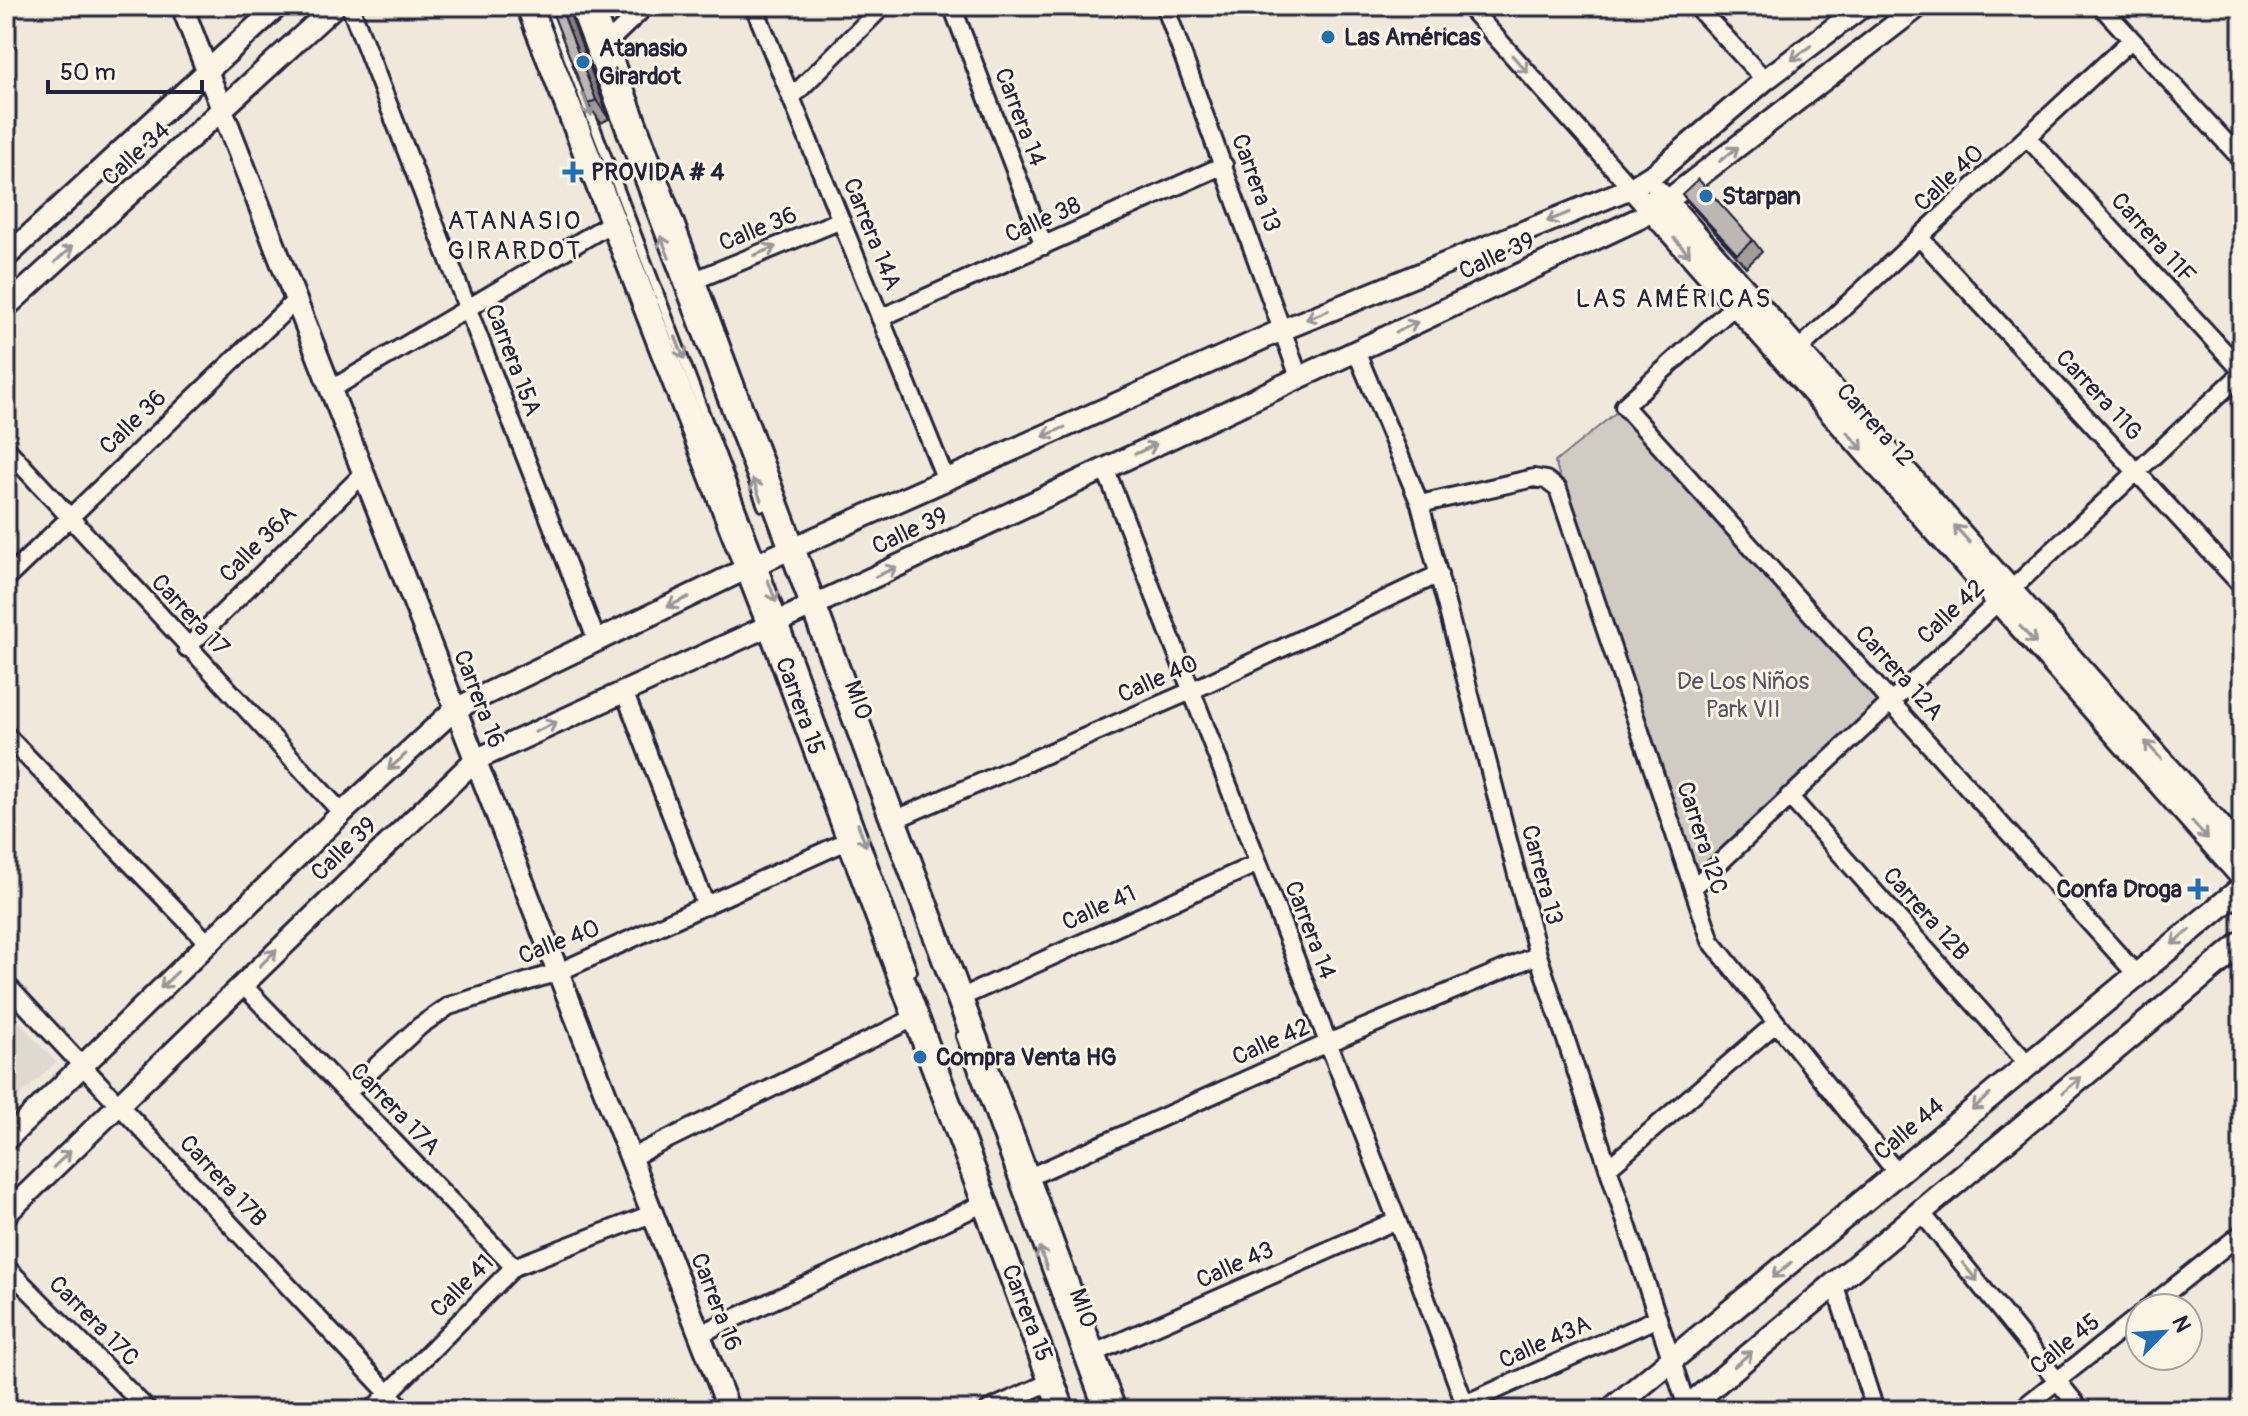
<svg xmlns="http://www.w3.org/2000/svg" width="2248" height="1416" viewBox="0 0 2248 1416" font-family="Pangolin,sans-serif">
<rect width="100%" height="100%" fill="#efe8db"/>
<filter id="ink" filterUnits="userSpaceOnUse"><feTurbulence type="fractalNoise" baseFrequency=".0125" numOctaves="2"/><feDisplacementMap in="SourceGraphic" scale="16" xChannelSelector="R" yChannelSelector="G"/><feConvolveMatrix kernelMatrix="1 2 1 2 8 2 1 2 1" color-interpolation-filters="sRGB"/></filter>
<g filter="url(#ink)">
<path fill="#e0d9cf" d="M6 1008 56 1062 6 1109Z"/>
<path fill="#d1cbc3" stroke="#7a767f" stroke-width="2" d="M1624 406 1892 700 1694 887 1555 462Z"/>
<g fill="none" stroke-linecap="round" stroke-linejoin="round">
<g stroke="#22223b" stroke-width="14">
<path id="service" d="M549 6 761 562 912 971
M574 6 763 506
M961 1036 1099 1410"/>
</g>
<g stroke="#22223b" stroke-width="22">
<path id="minor" d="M350 6 597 641
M754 6 946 480
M952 6 1044 246
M1165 6 1299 377
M1468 6 1631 188
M1696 6 1765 80
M2101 6 2242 160
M605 45 646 6
M791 98 883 6
M2028 138 2242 371
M1920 238 2242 586
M693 281 841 220
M1734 306 1624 406 2136 974
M880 318 1224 165
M1798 350 2131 40
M1356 351 1420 504 1538 955 1688 1410
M330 390 613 222
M6 448 342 813
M1105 468 1397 1220 1467 1410
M1420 504 1534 478 1546 480 1558 489 1711 941 1897 1173
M6 579 295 301
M187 648 362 475
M624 691 706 906
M6 735 208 943
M1789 796 2027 1063
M894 820 1191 691 1439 574
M1694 887 2242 373
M6 984 404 1410
M242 984 514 1267
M960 998 1258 863
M347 1093 420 1026 449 1006 561 971 849 840
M632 1157 916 1017
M1608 1168 1775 1024
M1027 1178 1328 1043 1538 955
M1921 1212 2081 1410
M6 1267 148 1410
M1834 1283 1875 1410
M2148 1308 2242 1233
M700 1334 985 1203
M1092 1354 1397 1220
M372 1410 514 1267 654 1213
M988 1410 1052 1381
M1451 1410 1658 1318
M2020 1410 2140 1315"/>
</g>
<g stroke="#22223b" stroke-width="26">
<path id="tertiary" d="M182 6C362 475 550 941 729 1410
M1631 188 2242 878
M1658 191 2242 850
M6 257 278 6
M6 307 335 6
M6 1140 342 813 455 709 748 568 1282 330 1631 188 1657 172 1765 80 1863 6
M6 1214 475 760 825 600 1640 218 1676 194 1919 6"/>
</g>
<g stroke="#22223b" stroke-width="28">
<path id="secondary" d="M1611 1410 2242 888
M1684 1410 2242 943"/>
</g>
<g stroke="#22223b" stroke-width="30">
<path id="primary" d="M529 6 770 625 1062 1410
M590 6 1113 1410"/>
</g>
<use href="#service" stroke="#fcf5e5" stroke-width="8"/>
<use href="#minor" stroke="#fcf5e5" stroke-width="16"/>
<use href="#tertiary" stroke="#fcf5e5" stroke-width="20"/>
<use href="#secondary" stroke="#fcf5e5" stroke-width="22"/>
<use href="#primary" stroke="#fcf5e5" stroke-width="24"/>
</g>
<path fill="#a29d9a" stroke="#22223b" stroke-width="2" d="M550 6H567L609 119 601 123 588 104Z
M1682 194 1753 240 1762 252 1746 267 1691 206Z"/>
<path fill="#84807d" stroke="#22223b" stroke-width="2" d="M560 6H567L609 119 596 100Z"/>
<path fill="#bcb7b3" stroke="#22223b" stroke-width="2" d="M550 6H560L596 100 588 104Z
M1698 179 1753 240 1737 254 1682 194Z"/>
<defs><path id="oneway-shaft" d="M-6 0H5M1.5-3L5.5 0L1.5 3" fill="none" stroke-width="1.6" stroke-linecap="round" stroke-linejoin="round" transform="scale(2)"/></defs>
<g stroke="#9a9698">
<use href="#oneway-shaft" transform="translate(1801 53) rotate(143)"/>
<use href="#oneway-shaft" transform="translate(1520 64) rotate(48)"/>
<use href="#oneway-shaft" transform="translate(587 105) rotate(69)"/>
<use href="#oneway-shaft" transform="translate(1729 154) rotate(-38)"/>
<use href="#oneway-shaft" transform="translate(1558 217) rotate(158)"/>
<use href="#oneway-shaft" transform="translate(665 247) rotate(-111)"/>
<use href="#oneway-shaft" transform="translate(1682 247) rotate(48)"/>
<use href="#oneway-shaft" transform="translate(765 251) rotate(-22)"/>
<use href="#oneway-shaft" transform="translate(64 254) rotate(-42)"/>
<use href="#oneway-shaft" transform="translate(1317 315) rotate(158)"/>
<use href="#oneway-shaft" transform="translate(1407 327) rotate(-25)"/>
<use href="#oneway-shaft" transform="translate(680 348) rotate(69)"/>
<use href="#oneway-shaft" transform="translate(1054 432) rotate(156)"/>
<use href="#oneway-shaft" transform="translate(1855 441) rotate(48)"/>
<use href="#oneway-shaft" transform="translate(1146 449) rotate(-25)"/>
<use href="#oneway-shaft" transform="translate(757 490) rotate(-111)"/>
<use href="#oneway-shaft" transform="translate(1962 534) rotate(-132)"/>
<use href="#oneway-shaft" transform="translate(886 572) rotate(-25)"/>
<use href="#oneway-shaft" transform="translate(772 591) rotate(70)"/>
<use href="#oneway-shaft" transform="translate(678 602) rotate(154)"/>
<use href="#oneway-shaft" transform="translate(2028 635) rotate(48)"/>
<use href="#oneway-shaft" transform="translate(546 727) rotate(-25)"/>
<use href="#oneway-shaft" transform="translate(2153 750) rotate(-132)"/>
<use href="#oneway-shaft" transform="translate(397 762) rotate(138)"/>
<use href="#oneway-shaft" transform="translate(2200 830) rotate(48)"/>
<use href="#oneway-shaft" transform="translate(862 835) rotate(70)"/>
<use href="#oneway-shaft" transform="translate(2181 937) rotate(141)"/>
<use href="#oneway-shaft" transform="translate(268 958) rotate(-44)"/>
<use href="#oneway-shaft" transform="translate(169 980) rotate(136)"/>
<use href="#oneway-shaft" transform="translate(2072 1085) rotate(-40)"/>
<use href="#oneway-shaft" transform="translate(1981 1102) rotate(140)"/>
<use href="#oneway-shaft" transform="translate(62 1159) rotate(-44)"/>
<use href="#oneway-shaft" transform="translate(1043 1258) rotate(-110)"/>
<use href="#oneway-shaft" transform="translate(1782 1270) rotate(140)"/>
<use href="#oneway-shaft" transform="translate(1970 1272) rotate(51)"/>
<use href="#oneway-shaft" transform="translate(1743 1359) rotate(-40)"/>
</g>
</g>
<g fill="#1f6fb2" stroke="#fcf5e5" stroke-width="3">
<circle cx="1328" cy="37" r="8"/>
<circle cx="583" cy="62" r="8"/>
<path d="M569 160h8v8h8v8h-8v8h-8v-8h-8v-8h8z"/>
<circle cx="1706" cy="196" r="8"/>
<path d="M2194 877h8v8h8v8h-8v8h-8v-8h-8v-8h8z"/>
<circle cx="920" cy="1057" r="8"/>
</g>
<g text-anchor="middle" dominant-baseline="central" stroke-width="6" stroke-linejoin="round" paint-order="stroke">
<g font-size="24" font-weight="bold" fill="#22223b" stroke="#fcf5e5" text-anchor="start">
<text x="1344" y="37">Las Américas</text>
<text x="599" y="48">Atanasio<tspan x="599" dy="28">Girardot</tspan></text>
<text x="591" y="172">PROVIDA # 4</text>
<text x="1722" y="196">Starpan</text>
<text x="2182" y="889" text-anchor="end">Confa Droga</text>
<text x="936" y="1057">Compra Venta HG</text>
</g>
<g font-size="24" fill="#22223b" stroke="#fcf5e5">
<text transform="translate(1020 117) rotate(69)">Carrera 14</text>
<text transform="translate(136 154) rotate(-42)">Calle 34</text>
<text transform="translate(1949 178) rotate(-43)">Calle 40</text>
<text transform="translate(1256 183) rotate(70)">Carrera 13</text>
<text transform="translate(1043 220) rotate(-24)">Calle 38</text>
<text transform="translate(758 229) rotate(-22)">Calle 36</text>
<text transform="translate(872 234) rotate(68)">Carrera 14A</text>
<text transform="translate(2153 238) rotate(48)">Carrera 11F</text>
<text transform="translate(1497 256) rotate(-25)">Calle 39</text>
<text transform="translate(513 360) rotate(69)">Carrera 15A</text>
<text transform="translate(2099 395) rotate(47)">Carrera 11G</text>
<text transform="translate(133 422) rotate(-44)">Calle 36</text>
<text transform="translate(1875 425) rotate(48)">Carrera 12</text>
<text transform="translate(910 531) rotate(-25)">Calle 39</text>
<text transform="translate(258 544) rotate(-45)">Calle 36A</text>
<text transform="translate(1951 612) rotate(-43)">Calle 42</text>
<text transform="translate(190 615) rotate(47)">Carrera 17</text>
<text transform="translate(1899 673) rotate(48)">Carrera 12A</text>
<text transform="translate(1158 679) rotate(-24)">Calle 40</text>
<text transform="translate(479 699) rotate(69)">Carrera 16</text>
<text transform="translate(858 700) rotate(70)">MIO</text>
<text transform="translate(800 706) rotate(70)">Carrera 15</text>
<text transform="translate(1702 838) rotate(72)">Carrera 12C</text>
<text transform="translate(344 849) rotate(-44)">Calle 39</text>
<text transform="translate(1542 875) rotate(75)">Carrera 13</text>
<text transform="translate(1099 908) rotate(-24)">Calle 41</text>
<text transform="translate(1926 914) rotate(48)">Carrera 12B</text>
<text transform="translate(1310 930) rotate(69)">Carrera 14</text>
<text transform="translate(559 942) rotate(-21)">Calle 40</text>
<text transform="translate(1271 1042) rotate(-24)">Calle 42</text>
<text transform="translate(395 1109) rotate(46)">Carrera 17A</text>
<text transform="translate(1909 1129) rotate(-40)">Calle 44</text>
<text transform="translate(223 1181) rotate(47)">Carrera 17B</text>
<text transform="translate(1235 1265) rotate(-24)">Calle 43</text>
<text transform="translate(462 1286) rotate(-45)">Calle 41</text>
<text transform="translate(716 1302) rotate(69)">Carrera 16</text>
<text transform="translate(1083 1308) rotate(70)">MIO</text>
<text transform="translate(1027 1313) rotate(69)">Carrera 15</text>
<text transform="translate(94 1321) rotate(45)">Carrera 17C</text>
<text transform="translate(1545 1342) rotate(-24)">Calle 43A</text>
<text transform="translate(2065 1344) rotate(-39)">Calle 45</text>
</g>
<g font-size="24" fill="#575564" stroke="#fcf5e5">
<text x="1743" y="681">De Los Niños<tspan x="1743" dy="28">Park VII</tspan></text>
</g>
<g font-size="26" letter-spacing="2" fill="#22223b" stroke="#fcf5e5">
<text x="515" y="221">ATANASIO<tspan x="515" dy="30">GIRARDOT</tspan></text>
<text x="1674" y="299">LAS AMÉRICAS</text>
</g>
</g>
<rect width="2248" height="1416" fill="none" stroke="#fcf5e5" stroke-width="32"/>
<rect x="16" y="16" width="2216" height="1384" fill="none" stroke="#22223b" stroke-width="3" filter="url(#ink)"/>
<g transform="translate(2164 1332) rotate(65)"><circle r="38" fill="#fcf5e5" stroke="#a5a1a1" stroke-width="2"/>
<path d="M0-6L14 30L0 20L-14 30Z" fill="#1f6fb2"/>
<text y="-12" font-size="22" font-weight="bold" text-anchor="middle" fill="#22223b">N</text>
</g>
<path d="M48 80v12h154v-12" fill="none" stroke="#22223b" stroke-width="4"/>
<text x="60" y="80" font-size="24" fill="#22223b" stroke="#fcf5e5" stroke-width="6" paint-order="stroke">50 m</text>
</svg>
